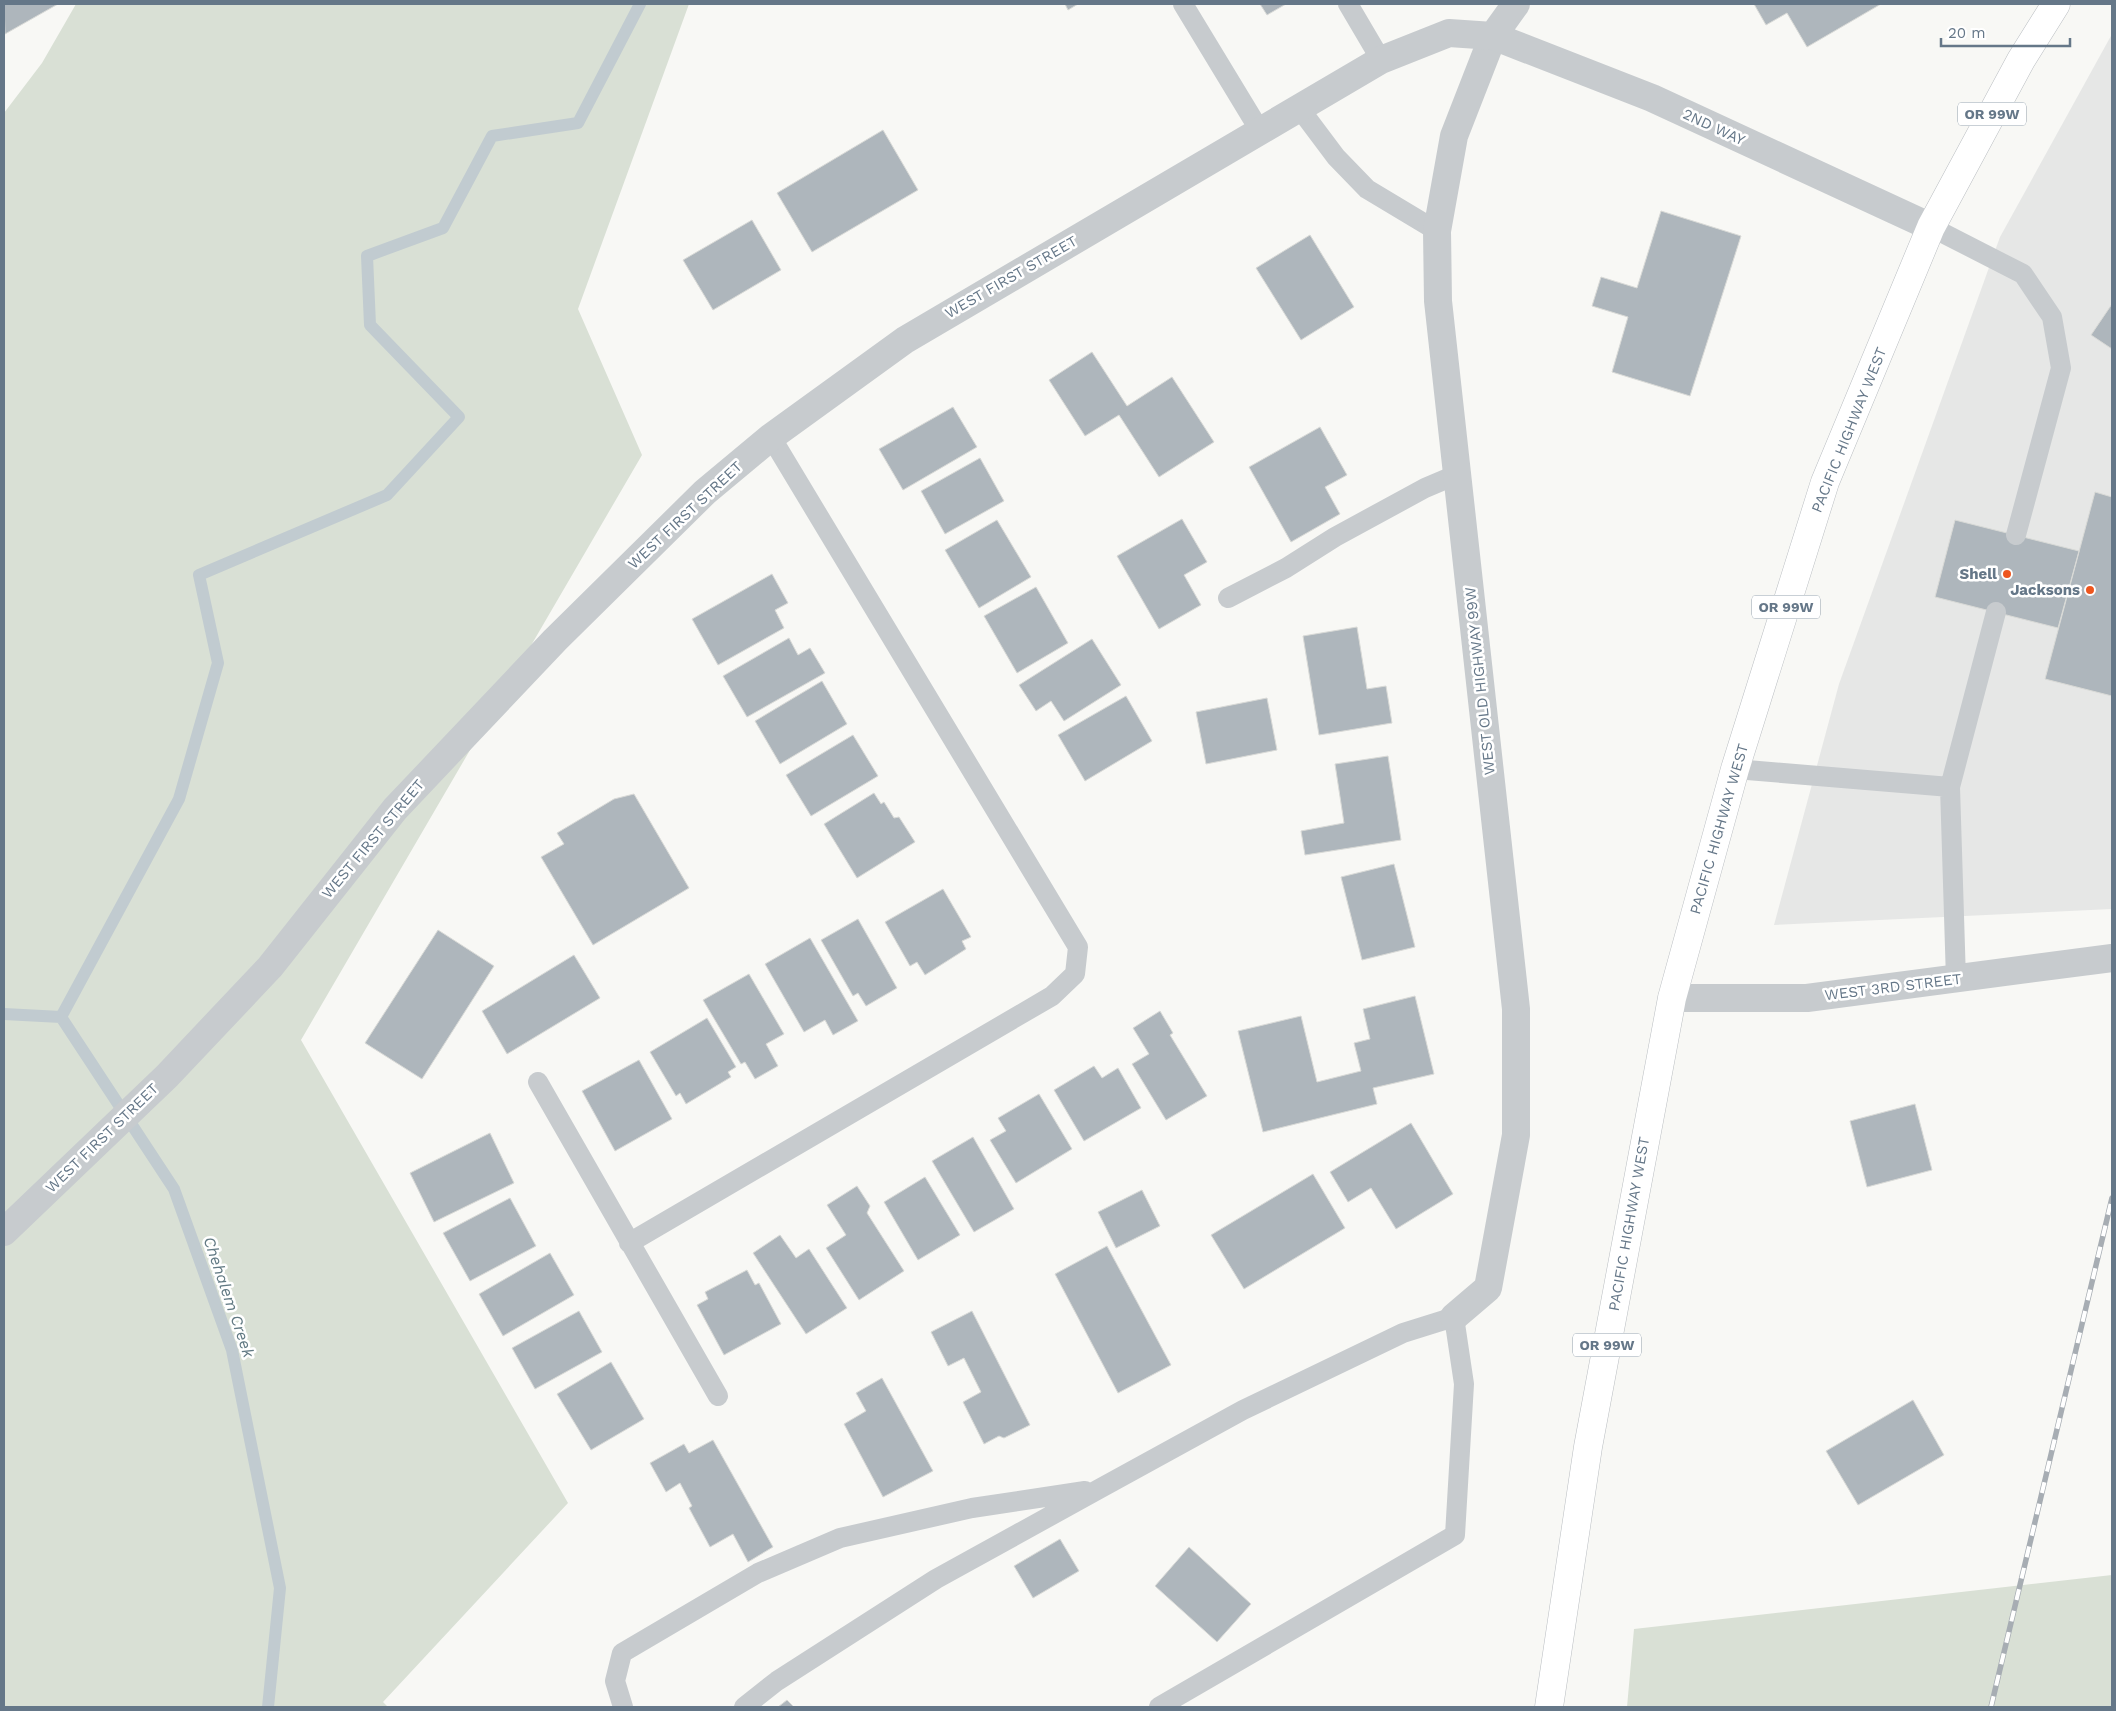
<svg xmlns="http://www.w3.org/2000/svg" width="2116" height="1711" viewBox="0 0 2116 1711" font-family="'Work Sans',sans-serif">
<rect width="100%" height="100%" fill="#f8f8f5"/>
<path fill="#e6e7e6" d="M2112 34V909L1774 925 1839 684 2000 237Z"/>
<path fill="#d9e0d5" d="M76 4H689L578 309 642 455 301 1040 568 1503 383 1702 388 1707H4V113L42 63Z
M2112 1575V1707H1627L1634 1629Z"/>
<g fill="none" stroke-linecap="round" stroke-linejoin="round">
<path stroke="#c1cbd0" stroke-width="12" d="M4 1014 61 1017
M61 1017 179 799 218 663 199 575 387 495 459 417 370 325 367 256 443 228 492 136 578 123 640 4
M61 1017 174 1189 232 1350 280 1588 268 1707"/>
</g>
<path fill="#aeb6bc" stroke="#d9dad7" d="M4 4H58L5 34Z
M1065 4H1078L1068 10Z
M1260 4H1286L1267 15Z
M1754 4H1881L1807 47 1787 13 1766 25Z
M883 130 918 190 812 252 777 193Z
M1661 211 1741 236 1690 396 1612 372 1628 317 1592 306 1601 277 1637 288Z
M752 220 781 270 713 310 683 260Z
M1310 235 1354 307 1301 340 1256 268Z
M2112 304V349L2091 335Z
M1092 352 1127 406 1172 377 1214 442 1159 477 1119 415 1085 436 1049 380Z
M953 407 977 447 903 490 879 449Z
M1320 427 1347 475 1325 487 1340 514 1291 542 1249 467Z
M980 458 1004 501 945 534 921 491Z
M2095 492 2112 497V696L2045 679Z
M1182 519 1207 562 1184 575 1201 605 1159 629 1117 556Z
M997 520 1031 577 979 608 945 550Z
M1955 520 2079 551 2058 628 1935 597Z
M772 574 788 603 775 610 784 628 718 665 692 619Z
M1036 587 1068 643 1017 673 984 616Z
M1357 627 1367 689 1386 686 1392 723 1319 735 1303 636Z
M789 638 798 655 810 648 825 673 747 717 723 676Z
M1092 639 1121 685 1064 721 1051 701 1036 711 1019 685Z
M822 681 847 724 780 764 755 721Z
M1126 696 1152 741 1085 781 1058 735Z
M1267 698 1277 750 1206 764 1196 712Z
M853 735 878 776 811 816 786 775Z
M1388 756 1401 840 1305 855 1301 831 1344 823 1335 764Z
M874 793 881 804 884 802 894 818 899 817 915 842 857 878 824 824Z
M634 794 689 888 593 945 541 857 564 844 557 833 614 799Z
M1394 864 1415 947 1362 960 1341 877Z
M943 889 971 937 962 941 966 949 925 975 917 962 910 966 885 922Z
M858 919 897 988 866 1006 858 993 853 996 821 940Z
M438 930 494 966 422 1079 365 1043Z
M810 938 858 1021 833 1035 825 1020 804 1032 765 964Z
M574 955 600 998 507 1054 482 1011Z
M749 974 784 1034 766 1044 778 1066 755 1079 745 1062 741 1064 703 1000Z
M1415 996 1434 1074 1373 1088 1377 1104 1263 1132 1238 1031 1301 1016 1317 1082 1361 1071 1354 1043 1370 1039 1363 1009Z
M1160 1011 1173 1033 1170 1035 1207 1096 1166 1120 1132 1064 1149 1054 1133 1028Z
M707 1018 736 1067 728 1072 731 1077 686 1104 680 1093 676 1096 650 1052Z
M639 1060 672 1119 615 1151 582 1091Z
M1094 1066 1102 1078 1118 1068 1141 1108 1084 1141 1054 1090Z
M1039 1094 1072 1149 1016 1183 990 1140 1006 1131 998 1118Z
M1915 1104 1932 1170 1867 1187 1850 1121Z
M1411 1123 1453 1194 1396 1229 1371 1188 1348 1202 1330 1172Z
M490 1133 514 1183 434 1222 410 1173Z
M973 1137 1014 1209 974 1232 932 1161Z
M1313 1174 1345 1228 1244 1289 1211 1235Z
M925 1177 960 1235 918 1260 884 1202Z
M857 1186 870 1206 867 1213 904 1271 859 1300 826 1248 846 1235 827 1205Z
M1142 1190 1160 1226 1116 1248 1098 1212Z
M510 1198 536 1246 470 1281 443 1233Z
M780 1235 796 1258 809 1249 847 1308 806 1334 753 1253Z
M1107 1246 1171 1365 1118 1393 1055 1274Z
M550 1253 574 1295 503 1336 479 1294Z
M747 1270 755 1285 759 1283 781 1324 724 1355 697 1305 708 1299 705 1292Z
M579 1311 602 1352 535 1389 512 1348Z
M972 1311 1030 1425 1004 1438 999 1436 984 1444 963 1402 981 1392 964 1358 948 1366 931 1332Z
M611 1362 644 1419 591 1450 557 1394Z
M882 1378 933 1471 883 1497 844 1424 866 1411 856 1393Z
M1913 1400 1944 1455 1858 1505 1826 1451Z
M713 1440 773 1547 748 1562 733 1534 710 1547 689 1508 692 1506 680 1483 666 1492 650 1463 684 1444 689 1453Z
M1060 1539 1079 1571 1033 1598 1014 1566Z
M1189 1547 1251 1604 1217 1642 1155 1586Z
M787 1700 794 1707H778Z"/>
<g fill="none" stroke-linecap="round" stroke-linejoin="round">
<g stroke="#babec2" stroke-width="29">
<path id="primary" d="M1549 1707 1588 1447 1672 998 1735 769 1825 482 1931 227 2021 60 2056 4"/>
</g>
<path stroke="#c7cbce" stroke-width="20" d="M1183 4 1260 131
M1348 4 1381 60
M1300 109 1336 157 1367 189 1437 231
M1931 227 2023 274 2052 317 2061 368 2016 535
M1228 598 1286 568 1335 537 1425 488 1458 474
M1735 769 1950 787
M1956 980 1950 787 1996 612
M538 1082 718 1396
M629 1243 1052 996 1075 974 1078 947 771 437
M623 1707 615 1681 622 1653 758 1573 840 1538 972 1508 1085 1491
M744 1707 777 1681 936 1579 1099 1489 1243 1410 1403 1333 1454 1317 1464 1384 1455 1535 1159 1707"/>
<path stroke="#c7cbce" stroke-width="28" d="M1454 1317 1488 1288 1516 1135V1009L1438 301 1437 231 1454 136 1493 36"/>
<path stroke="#c7cbce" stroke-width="28" d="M1493 36 1516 4
M1672 998H1807L2112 958
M4 1232 167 1076 270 967 395 809 555 640 705 492 771 437 905 340 1381 60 1449 33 1493 36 1652 98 1931 227"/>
<use href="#primary" stroke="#fff" stroke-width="28"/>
<g stroke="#a7adb3" stroke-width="5.5">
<path id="rail" d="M1991 1707 2112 1198"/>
</g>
<use href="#rail" stroke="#fff" stroke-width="4" stroke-dasharray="11" stroke-linecap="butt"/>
</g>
<g fill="#ee561e" stroke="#fff" stroke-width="2">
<circle cx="2007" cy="574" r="5"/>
<circle cx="2090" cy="590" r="5"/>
</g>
<g text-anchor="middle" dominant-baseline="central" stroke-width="5" stroke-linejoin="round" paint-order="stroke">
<g fill="#fff" stroke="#93a0ac" stroke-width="1">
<rect x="1958" y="102.5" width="68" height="23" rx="4"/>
<rect x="1752" y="595.5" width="68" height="23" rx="4"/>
<rect x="1573" y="1333.5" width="68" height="23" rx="4"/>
</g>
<g font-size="14" font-weight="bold" fill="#657788">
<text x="1992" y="114">OR 99W</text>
<text x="1786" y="607">OR 99W</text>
<text x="1607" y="1345">OR 99W</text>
</g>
<g font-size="15" fill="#657788" stroke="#fff">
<text transform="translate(1714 127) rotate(25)">2ND WAY</text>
<text transform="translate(1011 277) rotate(-30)">WEST FIRST STREET</text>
<text transform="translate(1849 430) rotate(-68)">PACIFIC HIGHWAY WEST</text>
<text transform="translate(685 515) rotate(-43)">WEST FIRST STREET</text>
<text transform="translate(1480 681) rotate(-96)">WEST OLD HIGHWAY 99W</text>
<text transform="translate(1719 829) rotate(-74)">PACIFIC HIGHWAY WEST</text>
<text transform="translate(373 839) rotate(-50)">WEST FIRST STREET</text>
<text transform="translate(1893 987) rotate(-7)">WEST 3RD STREET</text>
<text transform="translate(102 1138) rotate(-44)">WEST FIRST STREET</text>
<text transform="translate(1629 1224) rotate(-80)">PACIFIC HIGHWAY WEST</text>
</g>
<g font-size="15" font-weight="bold" fill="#657788" stroke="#fff" text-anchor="end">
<text x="1997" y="574">Shell</text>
<text x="2080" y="590">Jacksons</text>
</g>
<g font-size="16" font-style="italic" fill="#617983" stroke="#fff">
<text transform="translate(229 1297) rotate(71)">Chehalem Creek</text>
</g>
</g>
<rect width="2116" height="1711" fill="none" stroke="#657788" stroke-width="10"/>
<path d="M1941 38v8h129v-8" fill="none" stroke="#657788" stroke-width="2.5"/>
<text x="1948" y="38" font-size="15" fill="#657788" stroke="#ffffff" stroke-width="4" paint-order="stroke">20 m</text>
</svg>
